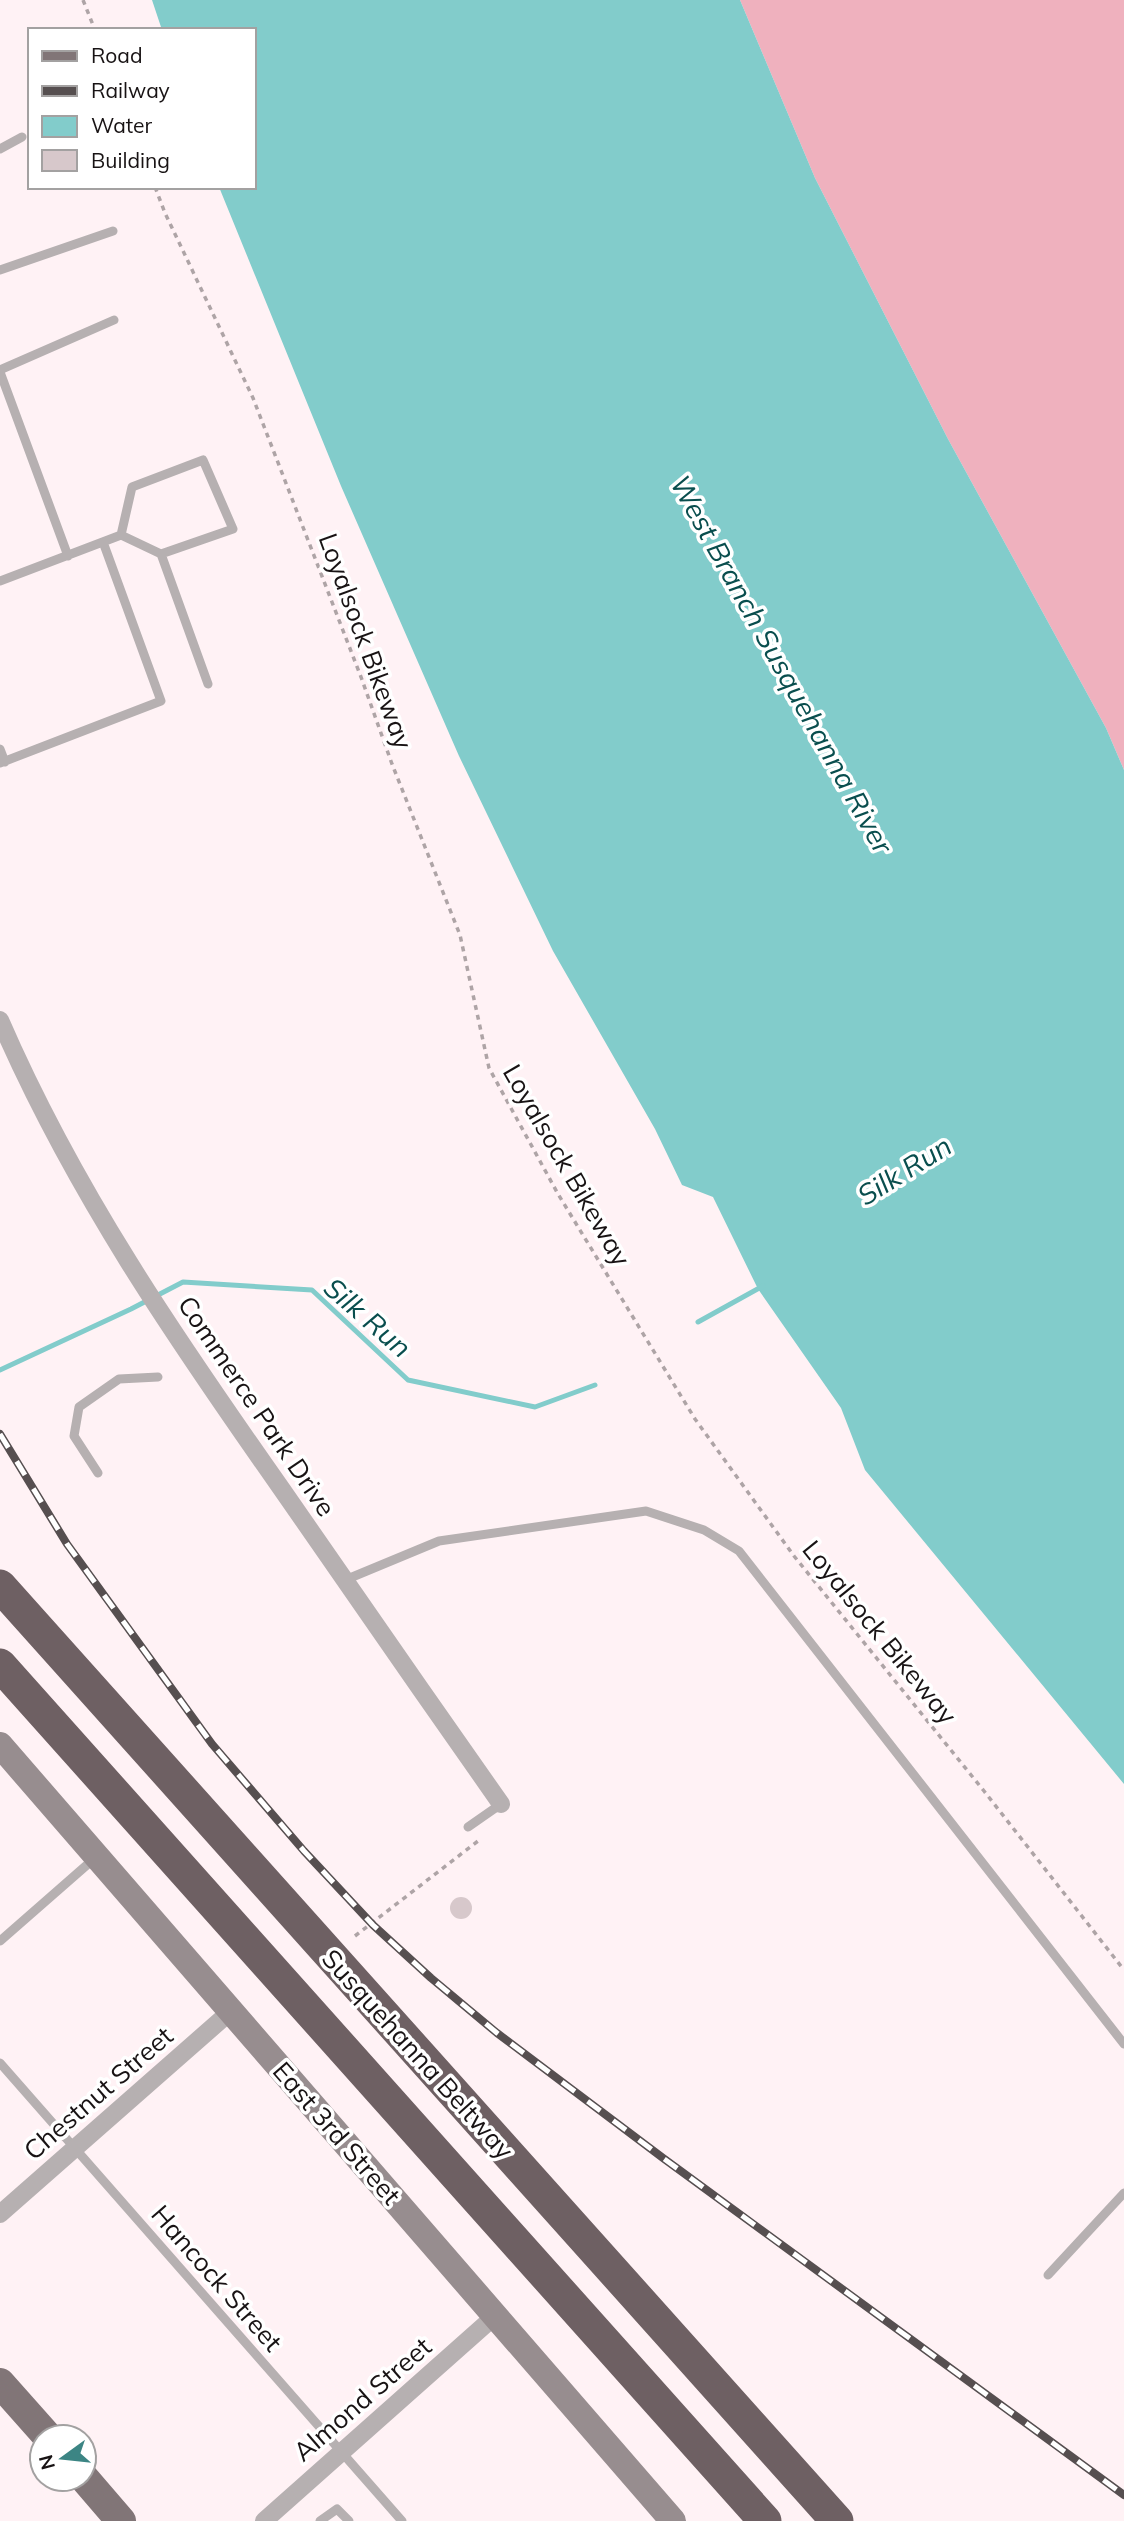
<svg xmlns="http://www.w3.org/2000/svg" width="1124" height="2521" viewBox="0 0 1124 2521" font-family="Mulish,sans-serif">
<rect width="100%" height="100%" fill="#fff2f5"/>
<path fill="#efb1be" d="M740 0H1124V770L1106 728 948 439 815 178Z"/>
<path fill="#82cccb" d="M152 0H740L815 178 948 439 1106 728 1124 770V1784L865 1470 841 1408 758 1289 713 1197 682 1185 655 1129 553 951 459 756 341 486 219 187H254V30H162Z"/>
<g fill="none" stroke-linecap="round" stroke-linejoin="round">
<path stroke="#82cccb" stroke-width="5" d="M698 1322 763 1286
M0 1370 131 1309 183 1282 312 1290 408 1380 535 1407 595 1385"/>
</g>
<path fill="#d7c8cb" d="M450 1908a11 11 0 1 1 22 0a11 11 0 1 1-22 0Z"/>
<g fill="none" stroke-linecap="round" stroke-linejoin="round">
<path stroke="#aea4a6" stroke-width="3.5" stroke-dasharray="5 5" stroke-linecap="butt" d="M83 0 95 30
M155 187 165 213 253 398 361 677 392 764 460 935 489 1068 558 1194 695 1419 794 1556 984 1791 1124 1970
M355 1936 478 1841"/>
<path stroke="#b6b0b1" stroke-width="9" d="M0 149 22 137
M0 270 113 231
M0 370 114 320
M0 372 68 556
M161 554 208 684
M0 581 121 535 161 554 233 529 203 460 132 487 121 535
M0 749 5 762
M0 763 161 701 103 542
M98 1473 74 1436 79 1407 119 1379 158 1377
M345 1580 439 1541 646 1511 704 1530 739 1551 1124 2044
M468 1827 501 1804
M0 1941 96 1857
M0 2063 402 2521
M1048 2275 1124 2193
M320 2521 337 2509 349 2521"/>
<path stroke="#b6b0b1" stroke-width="18" d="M0 1020C74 1191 176 1339 283 1491 355 1595 428 1700 501 1804
M0 2214 231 2011
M264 2521 496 2315"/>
<path stroke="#978d8f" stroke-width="26" d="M0 1745 673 2521"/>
<path stroke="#817577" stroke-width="30" d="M0 2383 48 2437
M84 2478 121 2521"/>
<path stroke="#6e6063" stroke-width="33" d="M0 1586 837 2521
M0 1665 765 2521"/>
<g stroke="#564f50" stroke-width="8">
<path id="rail" d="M0 1434 67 1544 212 1744 304 1851 373 1925 431 1978 497 2033 663 2158 1124 2495"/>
</g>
<use href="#rail" stroke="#fff" stroke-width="5" stroke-dasharray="16" stroke-linecap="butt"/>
</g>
<g text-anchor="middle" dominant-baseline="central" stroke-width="7" stroke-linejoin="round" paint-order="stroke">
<g font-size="26" fill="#181314" stroke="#fff">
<text transform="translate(366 641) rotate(70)">Loyalsock Bikeway</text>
<text transform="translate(567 1165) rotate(60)">Loyalsock Bikeway</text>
<text transform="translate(257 1406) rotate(56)">Commerce Park Drive</text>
<text transform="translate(880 1632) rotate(51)">Loyalsock Bikeway</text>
<text transform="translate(418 2054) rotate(48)">Susquehanna Beltway</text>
<text transform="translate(98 2093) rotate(-41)">Chestnut Street</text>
<text transform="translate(337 2133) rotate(49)">East 3rd Street</text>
<text transform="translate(217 2278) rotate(49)">Hancock Street</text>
<text transform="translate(362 2399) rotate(-41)">Almond Street</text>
</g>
<g font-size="28" font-style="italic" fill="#094e4e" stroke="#fff">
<text transform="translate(782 664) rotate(61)">West Branch Susquehanna River</text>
<text transform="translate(904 1170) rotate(-32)">Silk Run</text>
<text transform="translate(368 1317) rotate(41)">Silk Run</text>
</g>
</g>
<rect x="28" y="28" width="228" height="161" fill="#ffffff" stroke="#a3a1a1" stroke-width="2"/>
<rect x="42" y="51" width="35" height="10" fill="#817577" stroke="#a3a1a1" stroke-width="2"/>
<text x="91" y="63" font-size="21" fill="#181314">Road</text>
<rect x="42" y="86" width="35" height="10" fill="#564f50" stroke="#a3a1a1" stroke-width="2"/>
<text x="91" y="98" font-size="21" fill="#181314">Railway</text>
<rect x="42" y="116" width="35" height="21" fill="#82cccb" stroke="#a3a1a1" stroke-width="2"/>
<text x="91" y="133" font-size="21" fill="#181314">Water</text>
<rect x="42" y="150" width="35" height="21" fill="#d7c8cb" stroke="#a3a1a1" stroke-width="2"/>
<text x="91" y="168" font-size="21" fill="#181314">Building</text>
<g transform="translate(63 2458) rotate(255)"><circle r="33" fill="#ffffff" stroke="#a3a1a1" stroke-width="2"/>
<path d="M0-5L12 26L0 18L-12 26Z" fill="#3c8584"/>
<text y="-10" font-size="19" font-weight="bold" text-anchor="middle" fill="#181314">N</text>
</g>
</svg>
